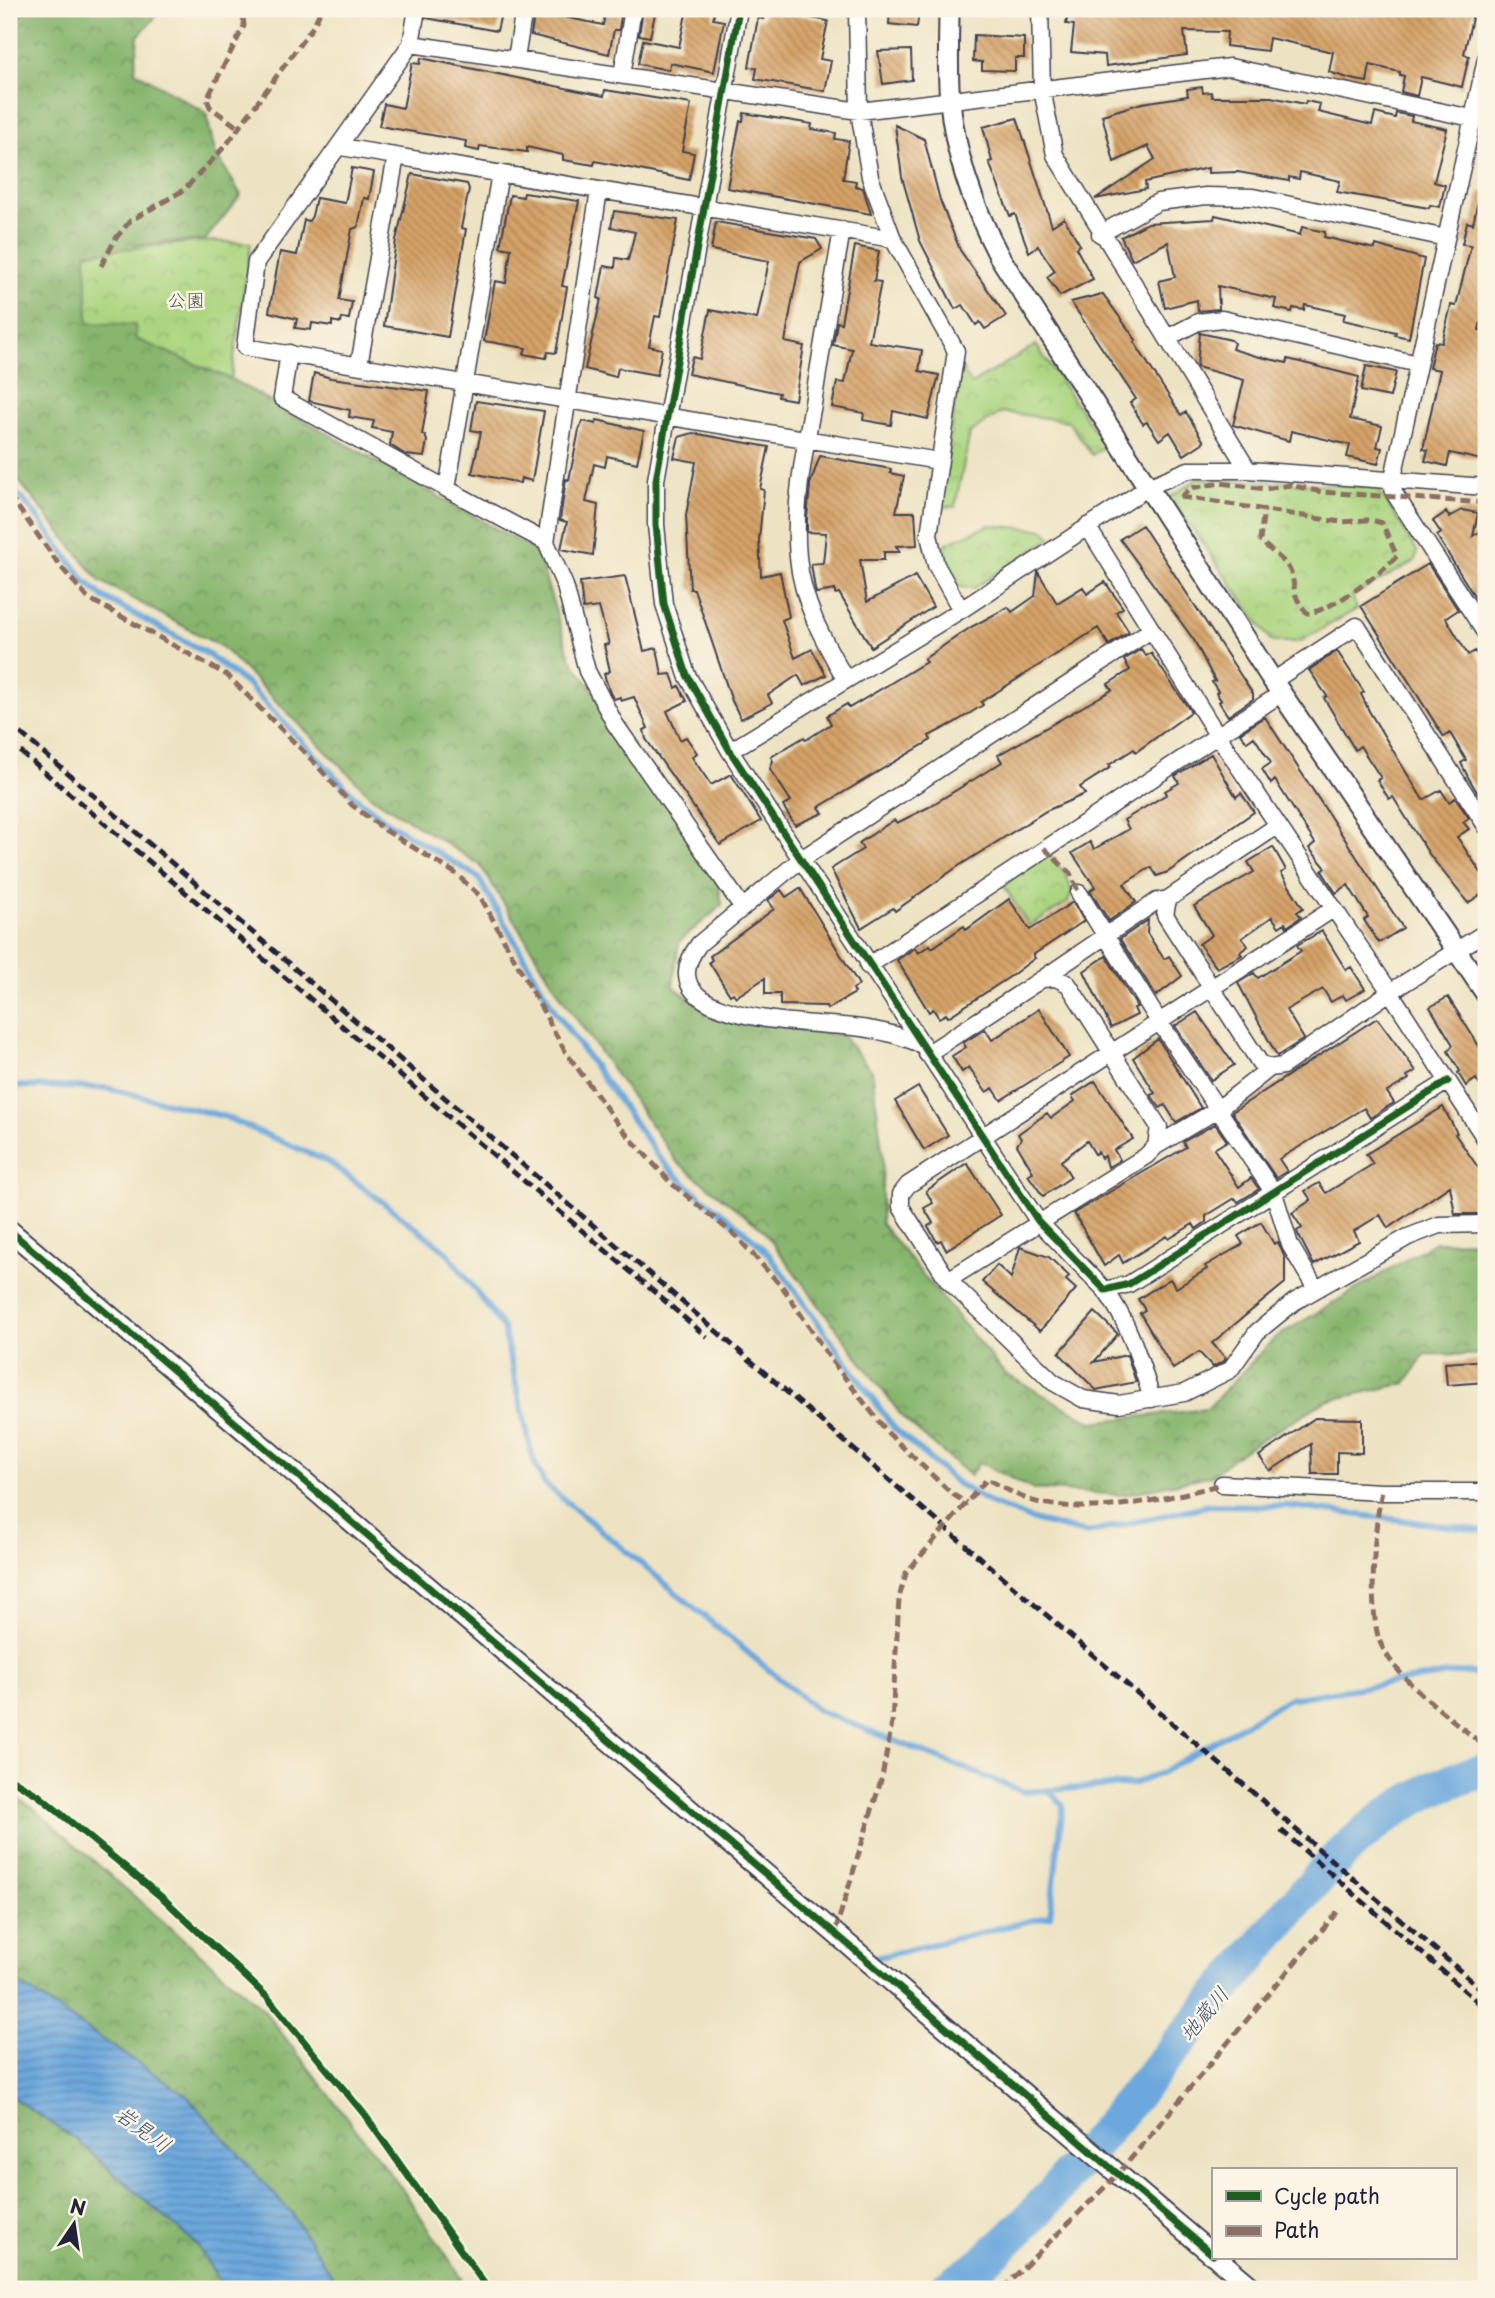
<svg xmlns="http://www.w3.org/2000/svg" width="1495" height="2298" viewBox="0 0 1495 2298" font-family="'Playpen Sans','Klee One',sans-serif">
<defs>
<pattern id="forest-crowns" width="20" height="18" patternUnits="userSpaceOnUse" patternTransform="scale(1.75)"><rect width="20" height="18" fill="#88b66e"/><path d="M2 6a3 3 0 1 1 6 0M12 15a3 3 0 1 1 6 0" fill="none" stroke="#6f945c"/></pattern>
<pattern id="park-crowns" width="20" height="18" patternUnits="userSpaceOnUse" patternTransform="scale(1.75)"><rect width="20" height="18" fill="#abd580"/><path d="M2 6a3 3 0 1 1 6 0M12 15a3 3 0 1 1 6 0" fill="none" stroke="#93b770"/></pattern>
<pattern id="water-rules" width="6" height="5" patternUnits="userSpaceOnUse" patternTransform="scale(1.75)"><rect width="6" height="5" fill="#6ca8dd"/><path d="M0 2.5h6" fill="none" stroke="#5888b4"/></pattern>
<pattern id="building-back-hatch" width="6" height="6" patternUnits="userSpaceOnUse" patternTransform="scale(1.75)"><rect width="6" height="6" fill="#d5a268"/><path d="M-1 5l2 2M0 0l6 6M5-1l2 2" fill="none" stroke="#ac8457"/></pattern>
</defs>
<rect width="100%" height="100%" fill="#fcf5e5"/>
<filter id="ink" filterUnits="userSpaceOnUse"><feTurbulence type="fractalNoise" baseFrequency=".0143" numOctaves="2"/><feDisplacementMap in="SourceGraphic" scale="14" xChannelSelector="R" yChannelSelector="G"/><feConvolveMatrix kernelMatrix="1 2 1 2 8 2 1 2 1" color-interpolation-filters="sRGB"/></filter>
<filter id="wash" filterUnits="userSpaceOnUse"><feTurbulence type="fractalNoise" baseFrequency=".00686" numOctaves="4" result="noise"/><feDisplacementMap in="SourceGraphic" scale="28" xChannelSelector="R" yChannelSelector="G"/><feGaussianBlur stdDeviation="1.57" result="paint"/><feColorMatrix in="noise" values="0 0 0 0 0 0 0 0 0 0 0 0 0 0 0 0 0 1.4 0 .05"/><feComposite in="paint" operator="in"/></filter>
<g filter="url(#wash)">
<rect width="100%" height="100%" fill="#ede3c3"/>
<path fill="url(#forest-crowns)" stroke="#556c54" stroke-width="2" d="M25 9H163L138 36 135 71 206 113 215 152 241 195 205 240 136 245V339L231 379 537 552 570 657 716 870 722 905 679 942 673 986 716 1018 842 1035 872 1071 883 1157 881 1224 1004 1373 1092 1422 1207 1409 1275 1338 1435 1242 1486 1241V1355L1425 1354 1406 1383 1326 1401 1244 1450 1212 1475 1123 1495 1032 1489 979 1462 970 1476 904 1419 762 1229 677 1162 564 1001 480 865 372 797 222 647 100 581 9 469V34Z
M9 1794 32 1807 263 2009 403 2190 469 2289H341L291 2213 186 2095 9 1977Z
M9 2095 74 2138 197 2245 225 2289H9Z"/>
<path fill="url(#park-crowns)" stroke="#667c5e" stroke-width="2" d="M205 241 251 243 231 379 136 339 135 325 88 323 86 253Z
M1036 345 1105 446 1092 455 1068 421 1002 412 970 433 955 507 940 506 960 365 971 384Z
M1199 478 1377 487 1417 551 1415 561 1352 596 1357 609 1299 642H1272L1170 497Z
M990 525 1045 530 1051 538 974 588 959 587 944 556 945 544Z
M1048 853 1066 875 1072 892 1068 902 1029 926 1002 883Z"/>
<path fill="url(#water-rules)" stroke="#47658c" stroke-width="2" d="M9 1977 186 2095 291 2213 341 2289H225L197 2245 74 2138 9 2095Z"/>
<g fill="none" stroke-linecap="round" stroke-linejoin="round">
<path stroke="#6ca8dd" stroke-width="6" d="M9 485 32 510 85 581 103 597 206 653 248 685 355 797 390 824 478 877 555 1011 658 1156C690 1195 736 1218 770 1256L894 1428 958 1484 992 1504 1036 1521 1086 1533 1210 1505 1289 1506 1486 1531
M9 1086 106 1088 223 1116 329 1162 388 1206 447 1252 503 1328 533 1459 544 1483 817 1710 1024 1792 1133 1784 1161 1773 1288 1699 1461 1672 1486 1675
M871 1959 1050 1916 1063 1805 1048 1790"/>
<path stroke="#6ca8dd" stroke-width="35" d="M944 2289C1010 2250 1061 2184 1110 2125 1160 2066 1210 2006 1260 1946 1322 1871 1386 1792 1486 1771"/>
</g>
<g id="blocks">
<path fill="url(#building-back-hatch)" d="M427 9H502L497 31 426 18Z
M606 9H622L619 30H614L609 54 531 35 534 15 564 17 603 25Z
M643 9H656L650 37 639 35Z
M687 9H715L713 19 724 21 714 72 670 63 669 70 638 64 643 40 679 47Z
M765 9 828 21 820 59 831 61 825 91 755 79 757 68 749 67 758 18 763 19Z
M890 9 919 11 917 27 889 24Z
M1069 9H1096L1095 15 1135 9H1248V12L1282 16 1284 9H1474L1464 54 1469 56 1462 87 1421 77 1417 96 1401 92 1404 76 1400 75V72L1370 65 1367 82 1351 79 1329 72 1333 52 1269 38 1267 51 1226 46 1227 32 1184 31 1187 55 1106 66 1105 55 1071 52 1074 25 1066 24Z
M974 35 1024 38V58H1015V71L982 70V62L973 61Z
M911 50 912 80 883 84 878 51Z
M421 58 604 96 605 90 691 104 682 151 694 153 689 180 595 161 594 165 563 160V155L527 147V152L480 146 479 151 465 148 466 141 379 126 384 104 403 108 412 63 420 64Z
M1202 87 1203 93 1211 92 1212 97H1271L1305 104 1306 101 1320 104 1318 112 1372 125 1375 113 1395 118 1396 113 1412 116 1411 121 1447 129 1434 182 1445 185 1440 207 1430 205 1429 208 1348 194 1337 192 1340 181 1300 172 1299 179 1289 177V181L1238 172 1208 173V168L1145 182 1146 189 1095 199 1155 159 1148 146 1114 162 1102 115 1142 103 1188 96 1187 89Z
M744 113 812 124 811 129 836 133 835 139 849 141 843 179 856 181 855 186 863 188 871 214 727 188 740 121H743Z
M1017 118 1052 226 1064 218 1080 245 1076 248 1093 279 1060 296 1047 277 1055 271 1038 246 1029 252 1015 214 1010 216 989 162 992 161 983 127Z
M895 125 924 139 940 200 960 250 1006 316 985 329 980 322 976 325 963 305 955 309 920 241 902 177Z
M352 168 374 172 369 199 364 198 358 227 352 229 339 300 352 302 349 319 342 318 341 323 332 321V326L312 323 311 330 295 328 297 319 269 312 280 252 297 255 304 220 309 221 312 216 316 198 345 203Z
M412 174 467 184 469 189 461 228 466 229 448 337 384 326 396 240Z
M1480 192 1486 193V282L1482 301 1486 302 1479 330 1486 331V461L1450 453 1447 466 1425 461 1428 450 1423 449 1440 370 1429 368 1435 342 1442 343 1451 305 1456 306 1471 245 1462 244 1467 222 1473 224Z
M524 193 579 201 562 286 567 287 556 353 548 352 546 358 524 354 526 348 484 341 495 281 506 283 511 249 500 247 510 195 523 197Z
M614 211 678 220 660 317 655 316 649 346 662 349 657 375 618 368 616 377 585 369 601 299 598 298 604 266 615 268 616 258 628 260 635 232 611 227Z
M1215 215 1300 235 1302 227 1325 232 1324 237 1375 249 1376 245 1424 259 1409 338 1395 335 1396 332 1343 320 1345 314 1305 305 1304 310 1293 308 1292 312 1274 308 1276 299 1218 286 1219 309 1198 311 1197 300 1165 308 1159 281 1175 277 1168 242 1132 260 1121 237 1148 223 1214 219Z
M716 222 816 239 822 249 800 262 792 302 785 342 804 346 795 400 778 397 779 393 688 374 692 357 700 359 710 310 757 319 769 261 711 250Z
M855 246 879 251 874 281 881 282 869 342 922 350 919 371 939 375 928 419 893 411 891 425 863 420 864 413 832 407 837 382 845 383 852 349 833 345 837 322 841 323Z
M1103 294 1136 340 1134 342 1181 415 1186 412 1204 442 1184 455 1170 432 1159 440 1147 422 1143 424 1130 403 1136 399 1071 302Z
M1200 333 1231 340 1234 343 1232 349 1256 356 1287 363 1288 359 1359 377 1350 419 1382 426 1377 447 1382 448 1378 464 1347 457 1350 445 1291 431 1289 441 1233 425 1244 380 1197 367Z
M1366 366 1396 372 1390 397 1361 391Z
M314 373 331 378 429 391 422 435H425L427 441 424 457 406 455 390 445 392 432 372 428 374 421 349 417 350 410 309 401Z
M476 401 544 411 532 481 521 478 520 483 472 473 481 432 471 430Z
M597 420 644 431 637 463 607 456 605 467 594 464 586 502 598 505 593 555 561 549 567 522 560 520 566 479 569 480 579 430 583 421 596 424Z
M693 433 769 447 760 489 764 490 759 539 761 576 780 572 789 617 782 620 795 658 812 649 826 675 804 686 798 675 768 695 772 703 741 719 732 701 694 589H690L686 515 696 462 674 458 679 437Z
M820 456 891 469 890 473 904 476 896 512H915L917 545 896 546 900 552H884V560H860L867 602 915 576 933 607 871 647 839 593 835 594V590L816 593 815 589 811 564 823 563 826 533 807 532V519L810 484Z
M1462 510 1478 513 1473 536 1486 528V615L1437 536 1441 533 1433 521 1446 512 1449 517Z
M1142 525 1253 694V699L1228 716 1219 702 1221 700 1216 693 1218 691 1212 682 1215 681 1194 640 1120 539Z
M1428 564 1458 610 1446 618 1468 655 1475 651 1486 669V733L1481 737 1486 746V807L1468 777 1461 763 1466 760 1450 733 1444 737 1361 606Z
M1038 572 1057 603 1083 587 1087 594 1105 582 1123 608 1116 612 1129 632 1109 645 1098 628 981 702 983 705 954 723 929 736 931 740 819 807 823 813 795 825 783 806 791 801 770 769 773 761 771 757 804 737 806 740 831 724 827 716 847 704 849 708 926 662 924 659 971 627 1008 607 1012 612 1035 596Z
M625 576 644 651 657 648 662 675 671 674 676 688 679 686 687 701 667 711 680 740 686 737 697 753 692 757 711 785 731 774 761 821 720 845 646 739 644 730 648 728 634 697 621 701 620 697 614 699 610 693 604 674 610 671 604 645 609 644 599 607 583 609 580 582Z
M1141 649 1146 656 1151 653 1191 712 1136 752 1134 749 1109 765 1111 767 1080 787 1085 794 1046 811 957 867 895 911 893 908 861 928 831 869 863 849 859 843 894 820 897 823 927 808 1002 762 998 755 1112 690 1108 684 1130 670 1124 660Z
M1337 651 1364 692 1361 694 1369 711 1423 800 1441 790 1449 802 1455 798 1469 818 1463 822 1469 829 1457 837 1486 880V891L1468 903 1429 854 1393 797 1389 799 1377 780 1381 778 1360 746 1355 750 1324 698 1327 696 1309 670Z
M1265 717 1403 928 1379 943 1364 920 1368 917 1348 885 1336 893 1322 871 1326 868 1309 848 1315 843 1275 780 1271 784 1262 769 1271 763 1254 737 1247 742 1240 733Z
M1211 754 1236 797 1241 793 1254 812 1168 872 1157 876 1151 867 1124 884 1136 902 1109 921 1090 891 1095 887 1072 853 1090 842 1094 849 1129 829 1124 820 1167 794 1165 791 1179 783 1175 776Z
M1273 847 1286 870 1281 873 1303 908 1297 912 1301 917 1287 927 1285 923 1279 927 1272 917 1242 938 1248 946 1240 952 1242 955 1217 968 1199 944 1212 935 1194 906 1254 872 1248 862Z
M800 888 859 985 853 989 855 993 827 1009 826 1006 780 1005V994H765V978L736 997 733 993 730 995 709 962 712 960 710 956 774 909 768 900 776 894 781 890 786 897Z
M1009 899 1030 930 1073 902 1084 921 1033 955 1035 958 1011 976 948 1017 946 1014 939 1018 933 1009 929 1012 897 960 915 948 918 953 930 945 932 948 964 926 966 930Z
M1148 920 1147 933 1164 959 1169 956 1182 976 1156 996 1120 939Z
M1322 931 1346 970 1351 967 1365 989 1346 1000 1343 995 1331 1002 1323 989 1286 1010 1304 1039 1277 1056 1238 983 1254 973 1258 978 1301 951 1297 945Z
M1106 956 1137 1007 1134 1008 1137 1015 1111 1028 1084 971Z
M1448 997 1486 1057V1095L1476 1079 1466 1086 1458 1073 1460 1071 1448 1051 1453 1045 1430 1007Z
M1039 1009 1069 1057 1001 1100 993 1088 986 1092 969 1067 962 1072 952 1056 966 1047 963 1043 985 1029 992 1040Z
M1197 1012 1234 1065 1211 1080 1175 1026Z
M1377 1018 1416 1071 1407 1076 1409 1079 1387 1092 1394 1103 1387 1107 1370 1118 1364 1108 1279 1159 1287 1171 1276 1178 1232 1112Z
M1158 1039 1201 1108 1176 1122 1165 1105 1160 1108 1151 1095 1155 1093 1133 1058Z
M1095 1081 1133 1139 1114 1150 1120 1160 1108 1167 1105 1156 1101 1158 1098 1152 1095 1154 1087 1141 1061 1161 1071 1177 1043 1196 1028 1175 1033 1172 1017 1145 1021 1139 1018 1134 1047 1113 1051 1118 1075 1101 1072 1096Z
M918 1087 948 1135 924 1150 895 1101Z
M1443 1107 1457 1133 1455 1134 1486 1179V1214H1455L1450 1186 1388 1228 1380 1215 1354 1231 1359 1241 1314 1265 1298 1234 1297 1231 1302 1228 1292 1213 1311 1200 1305 1191 1319 1183 1326 1193 1373 1164 1366 1154Z
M1215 1124 1227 1141 1214 1149 1239 1187 1251 1178 1259 1189 1238 1202 1235 1198 1206 1216V1222L1196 1229 1193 1224 1169 1239 1167 1236 1123 1263 1119 1255 1104 1266 1074 1213 1186 1147 1183 1142Z
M967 1163 1001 1215 946 1250 941 1240 937 1242 928 1226 933 1223 924 1208 933 1203 926 1191Z
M1261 1222 1274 1244 1278 1242 1285 1258V1283L1212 1343 1226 1358 1223 1362 1213 1367 1199 1352 1173 1369 1140 1313 1145 1310 1138 1299 1170 1279 1176 1288 1207 1269 1205 1266 1243 1244 1238 1236Z
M1020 1247 1049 1257 1069 1276 1066 1280 1076 1289 1040 1331 982 1282 997 1265 1011 1278Z
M1095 1312 1118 1334 1094 1362 1127 1355 1136 1382 1096 1390 1059 1353Z
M1486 1360V1382L1447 1385 1445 1363Z
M1315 1418 1362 1419V1453L1337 1452V1474H1312L1311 1444 1270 1471 1259 1456Z"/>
</g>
</g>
<g filter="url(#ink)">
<use href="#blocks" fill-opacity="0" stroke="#403f4f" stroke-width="2"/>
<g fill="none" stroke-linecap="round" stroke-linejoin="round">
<g stroke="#403f4f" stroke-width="19">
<path id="minor" d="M417 9 411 44 256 262 245 347 939 461
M739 9 656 480V525L664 604 687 675 730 751 1038 1221 1105 1290 1129 1284 1145 1274 1448 1081
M857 9 859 111 870 177 893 239 956 351 929 535 936 565 961 610
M1040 9 1042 89 1055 155 1248 470
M411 44 859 111 1230 67 1486 121
M516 59 524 9
M1486 59 1392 482 1394 493 1486 634
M622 75 633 9
M341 147 893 239
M500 173 447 489 546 542 599 190
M842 230C832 288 822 346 813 404 804 453 793 507 798 557 802 602 824 642 846 680
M1100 234 1158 202 1206 196 1253 197 1446 238
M1167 338 1198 322 1222 319 1418 364
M289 353 282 398 447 489
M359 365 396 156
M1087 526 1216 733 1390 992 1283 1066 1270 1068 1260 1063 1165 915 1168 899 1277 826
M546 542 565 586 587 671 615 724 743 908
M1273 681 1357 626 1486 826
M730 751 961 610 1150 486 1188 470H1248L1486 487
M1079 893 1160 1023 1274 1193 1290 1245 1316 1289
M1333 909 908 1185 901 1194V1207L948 1280 1053 1382 1083 1399 1119 1404 1184 1393 1230 1370 1257 1332 1294 1302 1408 1237 1439 1225 1486 1224
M1486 932 1390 992 1486 1140
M868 966 1282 693
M1042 979 1157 901 1168 899
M920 1044C895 1033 870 1028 843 1026 803 1022 642 1021 699 944L800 860 1151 630
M927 1054 1042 979 1056 978 1068 984 1159 1127 1156 1146 1146 1156 948 1280
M1156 1146 1217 1110 1270 1068
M1105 1290C1129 1322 1140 1360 1152 1399
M1222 1484 1382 1492H1486"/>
</g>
<g stroke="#403f4f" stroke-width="23">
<path id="tertiary" d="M949 9C949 39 947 71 950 101 955 156 974 208 999 256L1273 681 1486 994
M9 1230 1213 2255
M1217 2258 1254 2289"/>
</g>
<use href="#minor" stroke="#fff" stroke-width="16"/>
<use href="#tertiary" stroke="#fff" stroke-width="19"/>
<path stroke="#22223b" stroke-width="5" stroke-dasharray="10 5" stroke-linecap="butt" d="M9 723 1486 1993
M9 742 707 1337
M1281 1830 1486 2009"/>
<path stroke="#8d6e63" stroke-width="5" stroke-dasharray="10 5" stroke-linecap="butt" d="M233 9 243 16 244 26 207 99 210 107 239 128
M101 266 116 238 130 221 184 190 227 144 314 25 321 9
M9 495 60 566 88 598 227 675 314 762 352 805 385 830 455 873 480 896 565 1051 620 1127 671 1183 737 1237 784 1289 831 1360 888 1433 952 1494 967 1503
M1181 497C1232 504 1283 513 1334 521 1351 524 1365 516 1382 523L1397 556C1380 574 1330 612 1307 613 1291 594 1297 593 1291 573 1287 560 1269 551 1260 540L1264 509
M1181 497 1191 488 1221 483 1265 489 1290 485 1322 492 1486 503
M1044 848 1070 873 1079 893
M1382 1492C1374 1523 1368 1613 1380 1642 1396 1681 1455 1720 1486 1748
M835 1932 882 1777 892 1723 899 1598 906 1573 987 1479C1003 1487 1023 1500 1041 1503 1102 1514 1163 1500 1222 1484
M1002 2289 1118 2174 1338 1911"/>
<g stroke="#fcf5e5" stroke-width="11">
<path id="cycleway" d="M739 9 656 480V525L664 604 687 675 730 751 1038 1221 1105 1290 1129 1284 1145 1274 1448 1081
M9 1230 1213 2255
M9 1778 38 1795 165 1900 268 1998 365 2115 488 2289"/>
</g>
<use href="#cycleway" stroke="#1b5e20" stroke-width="7"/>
</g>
</g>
<g text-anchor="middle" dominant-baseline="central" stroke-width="5" stroke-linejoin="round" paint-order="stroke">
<g font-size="19" fill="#4b5850" stroke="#fcf5e5">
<text x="186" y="299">公園</text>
</g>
<g font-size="21" font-style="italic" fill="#40587c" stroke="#fcf5e5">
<text transform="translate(1203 2013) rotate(-50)">地蔵川</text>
<text transform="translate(144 2128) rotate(36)">岩見川</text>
</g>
</g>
<rect width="1495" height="2298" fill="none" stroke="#fcf5e5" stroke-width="35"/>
<rect x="1212" y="2168" width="245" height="91" fill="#fcf5e5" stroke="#a5a1a1" stroke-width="2"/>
<rect x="1226" y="2191" width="35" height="10" fill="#1b5e20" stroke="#a5a1a1" stroke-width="2"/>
<text x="1274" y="2204" font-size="21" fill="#22223b">Cycle path</text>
<rect x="1226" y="2226" width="35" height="10" fill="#8d6e63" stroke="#a5a1a1" stroke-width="2"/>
<text x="1274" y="2238" font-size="21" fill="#22223b">Path</text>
<g transform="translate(74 2224) rotate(13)" stroke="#fcf5e5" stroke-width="5" paint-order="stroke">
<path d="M0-5L12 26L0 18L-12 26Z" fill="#22223b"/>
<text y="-10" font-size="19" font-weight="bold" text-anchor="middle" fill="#22223b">N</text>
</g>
</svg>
